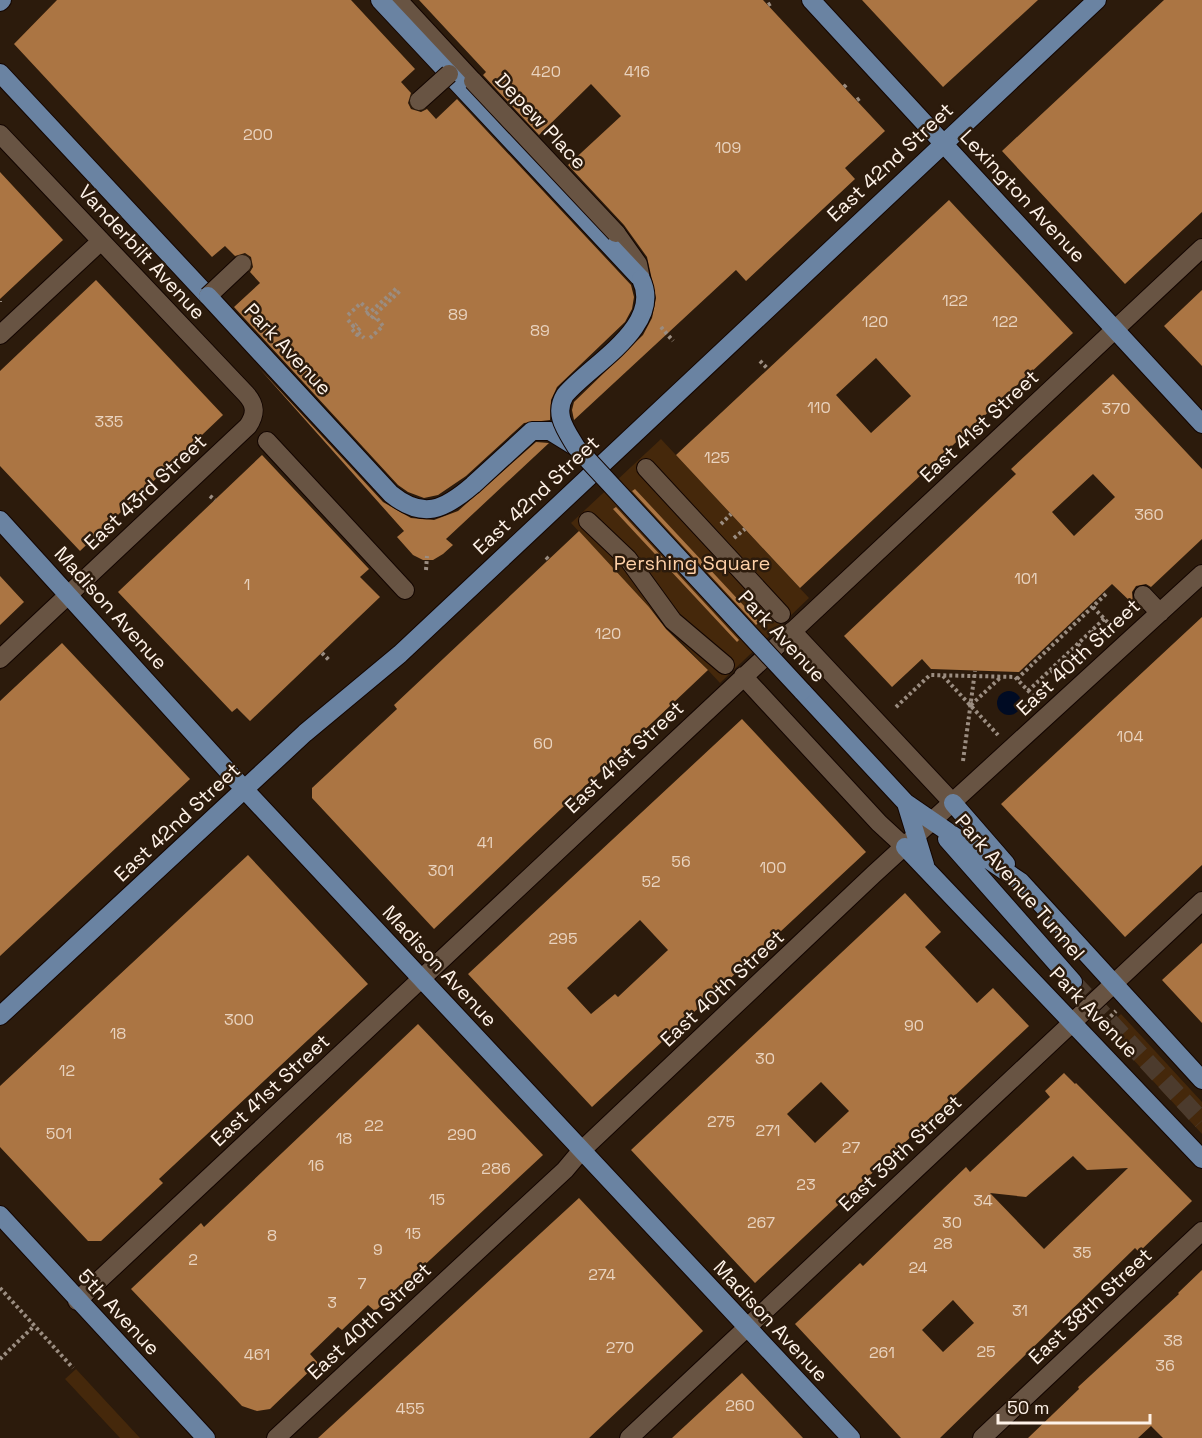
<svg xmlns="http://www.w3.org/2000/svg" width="1202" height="1438" viewBox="0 0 1202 1438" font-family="'Space Grotesk',sans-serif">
<rect width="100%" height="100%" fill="#2c1b0c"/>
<path fill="#45280b" d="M661 439 809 598 720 683 571 523Z
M1121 1014 1202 1102V1134L1105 1029Z
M76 1369 140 1438H120L65 1379Z"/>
<path fill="#000b23" d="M997 703a12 12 0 1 1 24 0a12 12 0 1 1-24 0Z"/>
<path fill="#ab7543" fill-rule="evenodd" d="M57 0H351L415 69 401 82 411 93 408 103 411 109 421 112 427 109 436 119 457 99 631 285 634 297 632 309 625 322 557 387 551 400 550 420 524 423 466 476 438 495 424 498 408 492 398 485 234 307 260 283 250 272 253 267 251 257 245 253 235 256 225 246 212 257 14 44Z
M419 0H763L885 131 845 168 855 179 746 281 736 270 574 420 572 410 574 402 643 335 652 318 656 298 647 257 624 225 568 165 621 116 591 84 539 135 483 75 486 72Z
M862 0H1038L943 87Z
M1164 0H1202V212L1125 284 1002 151Z
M0 172 63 240 0 299Z
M949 200 1073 333 800 588 676 455ZM876 358 911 396 871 433 836 395Z
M96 280 223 415 80 551 0 466V371Z
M1202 290V366L1164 326Z
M259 368 383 502 411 518 434 520 458 511 536 442 549 443 446 539 453 545 443 554 433 560H423L413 555 397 537 404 531Z
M1113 374 1202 469V539L1151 587 1146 584 1136 586 1132 592 1133 604 1112 584 1019 672 931 669 922 659 892 687 844 636 1016 474 1011 469ZM1093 474 1115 497 1074 536 1052 512Z
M262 455 369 569 360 577 380 597 250 721 237 708 232 712 118 592Z
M635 489 759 622 756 625 632 491Z
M616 507 739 640 737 642 613 509Z
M579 531 649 607 666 629 708 670 434 929 312 798V788L397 709 394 705Z
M0 576 24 602 0 625Z
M1202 617V865L1125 937 1001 804Z
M62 643 190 779 0 956V701Z
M742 719 866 852 592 1107 468 974ZM640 920 668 950 618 997 615 994 591 1014 567 988Z
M248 855 368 984 159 1179 163 1183 101 1241H88L0 1147V1086Z
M905 893 941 932 925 947 977 1003 993 988 1029 1026 755 1283 631 1150ZM821 1082 849 1111 815 1143 787 1114Z
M1202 943V1023L1162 980Z
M418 1024 543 1155 375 1311 368 1305 342 1330 338 1327 310 1354 318 1363 270 1409 257 1411 242 1406 131 1289 201 1223 204 1227Z
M1064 1073 1075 1084 1076 1083 1192 1201 1139 1252 1135 1248 940 1438H901L795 1324 860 1263 863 1266 966 1167 970 1172 1050 1097 1045 1091ZM1073 1156 1087 1170 1128 1168 1044 1249 990 1193 1026 1197ZM953 1300 974 1323 943 1352 922 1330Z
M579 1198 703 1331 589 1438H318Z
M1202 1270V1438H1163L1151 1426 1138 1438H1028L1079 1389 1078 1387 1179 1294 1178 1293Z
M742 1373 803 1438H672Z"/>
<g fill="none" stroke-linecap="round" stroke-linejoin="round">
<path stroke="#4c3b2d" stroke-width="18" stroke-dasharray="18 9" stroke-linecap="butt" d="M1073 982 1202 1121"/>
<g stroke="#130500" stroke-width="20">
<path id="minor" d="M398 0 473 81
M0 134 246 394C256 405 256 414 248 426L0 659
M616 233 638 264 641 279
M0 335 101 241
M267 441 405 590
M646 468 781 614
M588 521 628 559 673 621 725 665
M1143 595 1160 613
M792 631 953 803
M743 676 879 823 905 847
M77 1301 1202 248
M276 1438 565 1170 581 1151 874 874 1202 574
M629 1438 1202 901
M982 1438 1202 1231"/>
</g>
<g stroke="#130500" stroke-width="20">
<path id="major" d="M380 0 641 279
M811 0 1202 424
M0 2 2 0
M0 73 208 296
M473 485 532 431H550L576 447
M0 520 245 790 851 1438
M802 691 906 803 1021 882 1202 1080
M906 803 925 865
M953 803 1006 864
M947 839 1073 982
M905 847 1202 1159
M0 1016 305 733 400 654 1097 0
M0 1215 206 1438"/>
</g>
<path stroke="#9b8d81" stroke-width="4" stroke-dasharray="3 3" stroke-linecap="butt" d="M768 5 773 2
M844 87 847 84
M857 100 860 98
M0 301V302
M348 315 361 303 369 310 366 313
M367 315 398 287
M371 318 401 290
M348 320 354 327 357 324
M354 325 351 328 357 335 360 332
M661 327 673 341
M360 328 357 331 364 338
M370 338 383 326 376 317 374 319
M760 361 768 369
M210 496 215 500
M721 524 731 514
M734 538 745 529
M546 557 549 560
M426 570 427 556
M1093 607 1113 628
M1091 631 1100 640
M1078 644 1086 653
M322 653 330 661
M1064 657 1072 666
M1051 670 1059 678
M943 676 998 735
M1017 679 1106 594
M1028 691 1105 618
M971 705 1001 677
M896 707 930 675 1015 677 1036 699
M963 761 975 671
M1102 1025 1116 1011
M0 1288 73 1368
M0 1359 34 1326"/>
<use href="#minor" stroke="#685443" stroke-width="18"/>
<use href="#major" stroke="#6a83a2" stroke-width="18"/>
<g stroke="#130500" stroke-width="20" stroke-linecap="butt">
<path id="minor-bridge" d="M473 81 616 233
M419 101 449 74
M208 296 242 264"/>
</g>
<g stroke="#130500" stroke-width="20" stroke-linecap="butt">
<path id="major-bridge" d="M641 279C664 326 591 364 565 395 553 414 566 430 576 447L802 691
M208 296 391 494C423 520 444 510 473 485"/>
</g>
<use href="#minor-bridge" stroke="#685443" stroke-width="18"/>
<use href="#major-bridge" stroke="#6a83a2" stroke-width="18"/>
</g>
<g text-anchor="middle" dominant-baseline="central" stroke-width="5" stroke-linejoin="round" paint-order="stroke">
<g font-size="16" fill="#e9d3bf">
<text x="546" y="71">420</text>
<text x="637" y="71">416</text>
<text x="258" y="134">200</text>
<text x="728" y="147">109</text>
<text x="955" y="300">122</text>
<text x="458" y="314">89</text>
<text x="875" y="321">120</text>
<text x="1005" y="321">122</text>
<text x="540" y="330">89</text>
<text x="819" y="407">110</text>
<text x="1116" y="408">370</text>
<text x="109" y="421">335</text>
<text x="717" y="457">125</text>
<text x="1149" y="514">360</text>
<text x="1026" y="578">101</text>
<text x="247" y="584">1</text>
<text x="608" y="633">120</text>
<text x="1130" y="736">104</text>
<text x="543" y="743">60</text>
<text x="485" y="842">41</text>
<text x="681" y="861">56</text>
<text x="773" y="867">100</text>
<text x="441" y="870">301</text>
<text x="651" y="881">52</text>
<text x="563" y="938">295</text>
<text x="239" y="1019">300</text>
<text x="914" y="1025">90</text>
<text x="118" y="1033">18</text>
<text x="765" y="1058">30</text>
<text x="67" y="1070">12</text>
<text x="721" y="1121">275</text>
<text x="374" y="1125">22</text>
<text x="768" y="1130">271</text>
<text x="59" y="1133">501</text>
<text x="462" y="1134">290</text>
<text x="344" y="1138">18</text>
<text x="851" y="1147">27</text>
<text x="316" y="1165">16</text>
<text x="496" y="1168">286</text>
<text x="806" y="1184">23</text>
<text x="437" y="1199">15</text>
<text x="983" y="1200">34</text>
<text x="761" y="1222">267</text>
<text x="952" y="1222">30</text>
<text x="413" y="1233">15</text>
<text x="272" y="1235">8</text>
<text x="943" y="1243">28</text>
<text x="378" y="1249">9</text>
<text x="1082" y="1252">35</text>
<text x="193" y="1259">2</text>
<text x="918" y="1267">24</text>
<text x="602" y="1274">274</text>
<text x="362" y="1283">7</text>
<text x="332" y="1302">3</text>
<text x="1020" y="1310">31</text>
<text x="1173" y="1340">38</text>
<text x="620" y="1347">270</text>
<text x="986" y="1351">25</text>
<text x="882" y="1352">261</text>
<text x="257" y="1354">461</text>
<text x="1165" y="1365">36</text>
<text x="740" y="1405">260</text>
<text x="410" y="1408">455</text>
</g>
<g font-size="20" fill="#fef2e8" stroke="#2c1b0c">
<text transform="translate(541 121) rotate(47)">Depew Place</text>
<text transform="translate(890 162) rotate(-43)">East 42nd Street</text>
<text transform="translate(1023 196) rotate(47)">Lexington Avenue</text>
<text transform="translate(142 252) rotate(47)">Vanderbilt Avenue</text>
<text transform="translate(288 349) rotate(47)">Park Avenue</text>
<text transform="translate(979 426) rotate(-43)">East 41st Street</text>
<text transform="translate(145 492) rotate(-43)">East 43rd Street</text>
<text transform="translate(536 495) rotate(-43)">East 42nd Street</text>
<text transform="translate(111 608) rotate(48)">Madison Avenue</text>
<text transform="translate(782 636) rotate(47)">Park Avenue</text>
<text transform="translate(1078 657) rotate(-43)">East 40th Street</text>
<text transform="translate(624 757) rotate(-43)">East 41st Street</text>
<text transform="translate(177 822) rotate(-43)">East 42nd Street</text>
<text transform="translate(1020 887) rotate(49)">Park Avenue Tunnel</text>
<text transform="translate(440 966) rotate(47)">Madison Avenue</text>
<text transform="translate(722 988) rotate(-43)">East 40th Street</text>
<text transform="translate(1094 1012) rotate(46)">Park Avenue</text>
<text transform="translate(270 1090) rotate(-43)">East 41st Street</text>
<text transform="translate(900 1153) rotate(-43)">East 39th Street</text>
<text transform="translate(1090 1306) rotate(-43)">East 38th Street</text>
<text transform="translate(119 1312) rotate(47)">5th Avenue</text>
<text transform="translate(369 1321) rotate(-43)">East 40th Street</text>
<text transform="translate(771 1321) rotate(47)">Madison Avenue</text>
</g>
<g font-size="20" fill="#fed0a7" stroke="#2c1b0c">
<text x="692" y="563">Pershing Square</text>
</g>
</g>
<path d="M998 1414v9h152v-9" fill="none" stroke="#fef2e8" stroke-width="3"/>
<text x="1007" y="1414" font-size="18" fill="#fef2e8" stroke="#2c1b0c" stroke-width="4.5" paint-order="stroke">50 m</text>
</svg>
